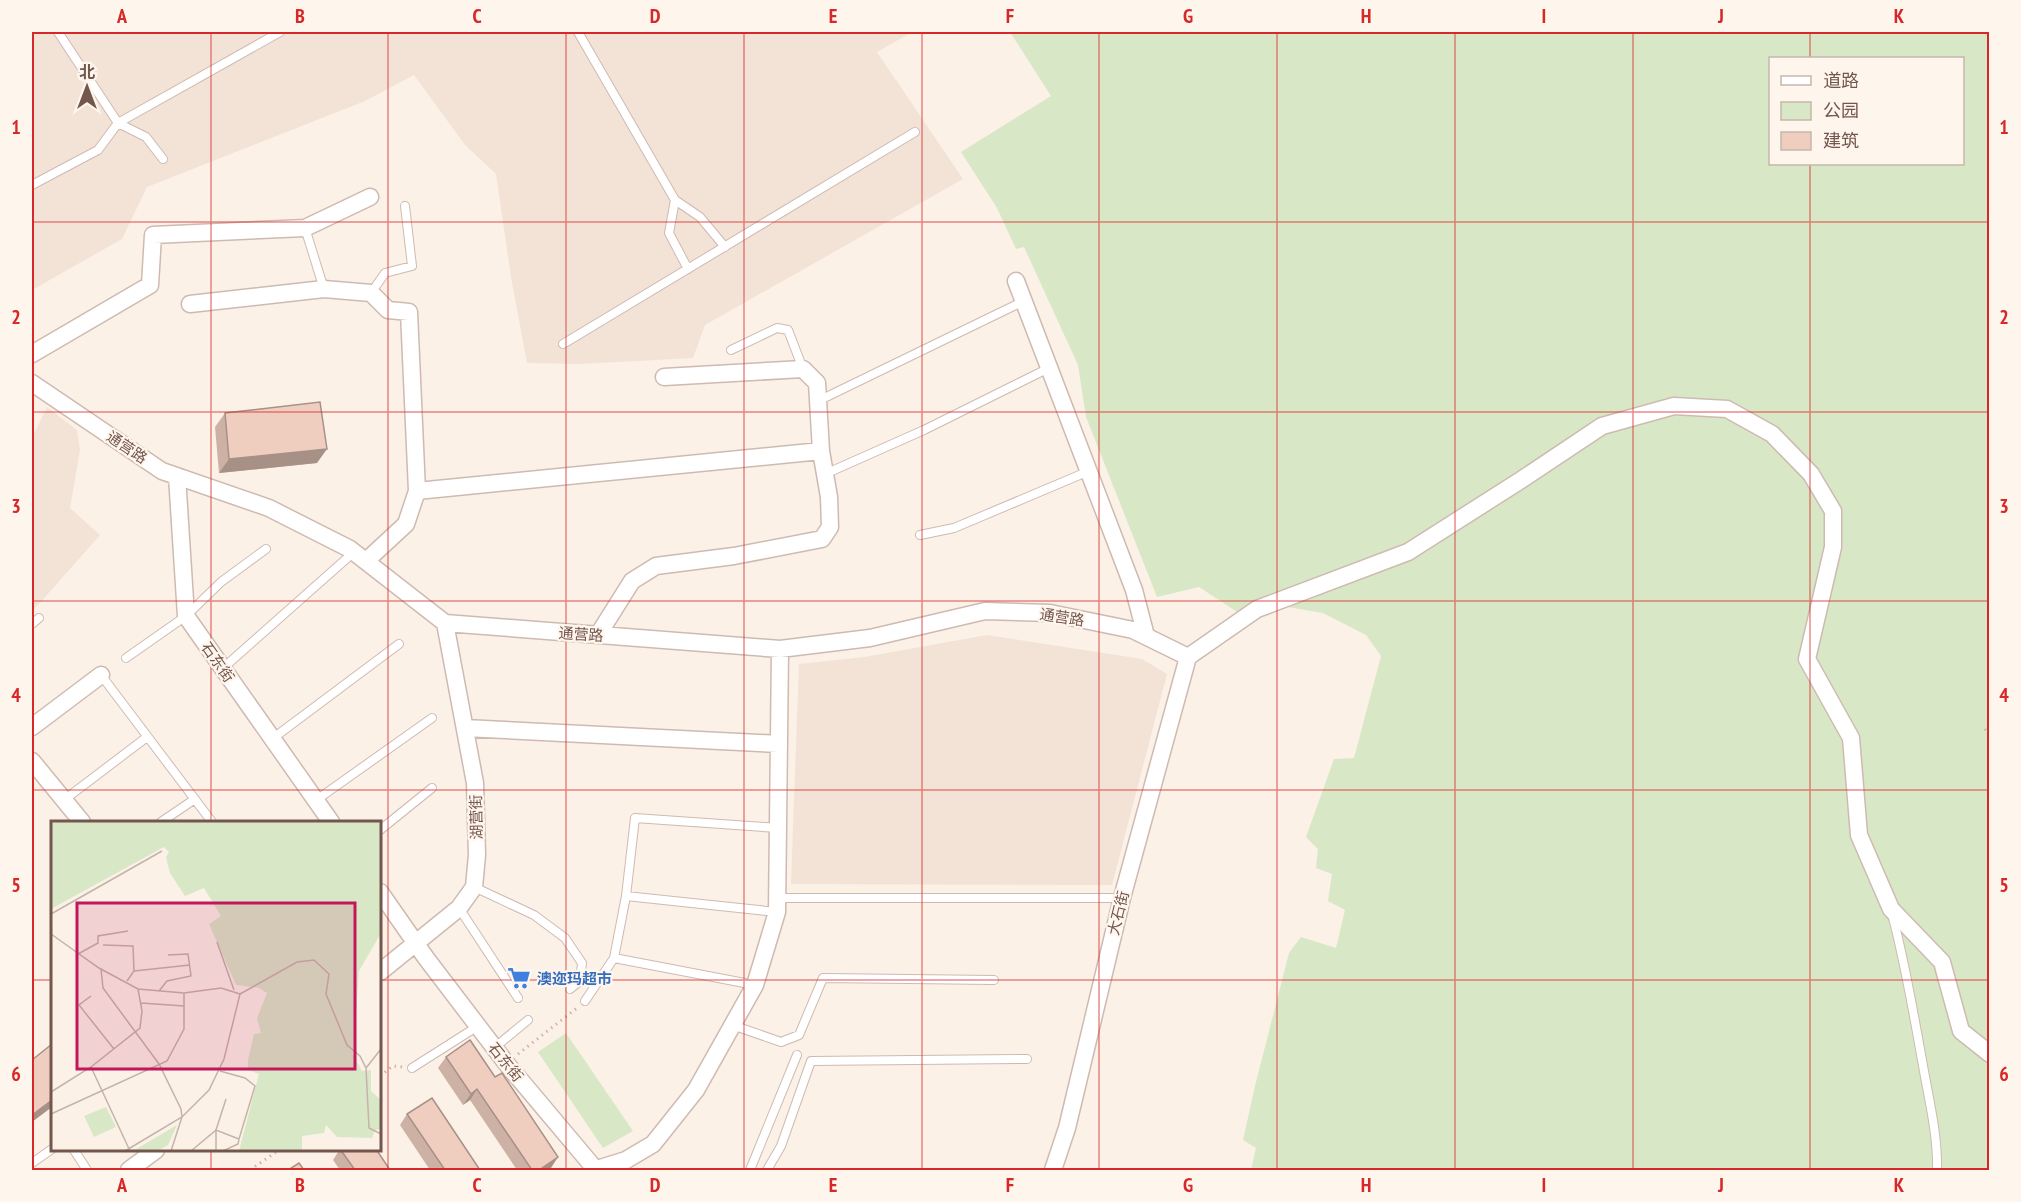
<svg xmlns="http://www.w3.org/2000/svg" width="2021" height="1202" viewBox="0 0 2021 1202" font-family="'PT Sans Narrow','Noto Sans SC',sans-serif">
<rect width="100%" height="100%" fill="#fbf1e7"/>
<path fill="#f3e2d6" d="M32 32H912L877 52 963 179 705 325 693 358 580 364 527 363 511 277 496 174 465 145 414 75 365 101 147 187 122 239 32 290Z
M47 407 77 430 80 450 70 508 100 535 39 604 32 610V438Z
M987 635 1142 659 1167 674 1112 885 791 884 799 664 865 657Z"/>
<path fill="#d8e8c6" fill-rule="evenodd" d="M1010 32H1989V1170H1251L1256 1148 1243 1140 1255 1086 1289 953 1301 937 1336 948 1345 910 1328 901 1332 874 1316 868 1318 849 1306 837 1334 759 1354 758 1381 656 1366 635 1323 613 1288 607 1251 621 1199 587 1157 597 1086 417 1078 365 1024 247 1016 249 997 208 961 152 1051 96ZM1770 58H1962V164H1770Z
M566 1033 633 1131 603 1148 538 1052Z"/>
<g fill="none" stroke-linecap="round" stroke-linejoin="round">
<g stroke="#cfbab1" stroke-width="10">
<path id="lane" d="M58 32 118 123 146 137 163 159
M578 32 675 200
M32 185 98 150 118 123 280 32
M305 228 324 289
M688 269 669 233 675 200 700 217 725 247
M371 293 385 273 412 266 405 206
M563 344 915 132
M731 350 777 328 788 330 803 369
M818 401 1024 301
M825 474 924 430 1049 368
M920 535 954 528 1089 471
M32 624 39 618
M126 658 186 616 221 582 266 549
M222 669 354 552
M101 675 212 822
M272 739 399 644
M64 800 147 737
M315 801 432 718
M161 822 195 799
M380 830 432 788
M474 887 534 915 565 938 582 963 580 981 570 989
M626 896 635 818 778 828
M777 898H1122
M459 908 518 998
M1892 914C1905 962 1913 1011 1922 1060 1928 1096 1938 1134 1937 1170
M614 958 755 985
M585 1001 614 958 626 896 777 912
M732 1025 781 1042 799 1035 823 978 994 980
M494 1048 528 1020
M412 1068 478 1026
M74 1150 87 1170
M32 1163 52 1149
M750 1170 797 1055
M767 1170 781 1146 811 1061 1027 1059"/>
</g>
<g stroke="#cfbab1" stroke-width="19">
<path id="street" d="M1016 281 1134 590 1146 636
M190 304 324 289 371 293 388 310 409 312 417 491 406 524 366 561
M32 354 150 285 153 235 305 228 370 197
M32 383 162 471 269 508 350 549 445 623 780 649 870 638 985 611 1050 613 1133 630 1188 657
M177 476 186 616 331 822
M417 491 821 451
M598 635 632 581 656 566 734 556 822 539 830 527 829 497 821 451 817 383 803 369 664 377
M1188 657 1257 609 1408 552 1521 480 1602 426 1674 406 1727 409 1772 434 1811 474 1833 511V547L1807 659 1851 738 1859 835 1891 909 1942 962 1961 1031 1990 1054
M32 727 101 675
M465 728 779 744
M32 761 82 822
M380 892 426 958 506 1063 596 1170
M380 972 459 908 474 887 477 855 475 783 445 623
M129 1170 156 1150
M594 1170 626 1160 653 1144 696 1090 755 985 777 912 780 649
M1053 1170 1067 1128 1122 898 1188 657"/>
</g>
<path stroke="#d4b1a3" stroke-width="3" stroke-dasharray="1.5 4.5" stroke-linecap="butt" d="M1985 729 1990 736
M518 1054 577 1008
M380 1076 393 1066 402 1067
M250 1170 279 1150"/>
<use href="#lane" stroke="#fff" stroke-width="8"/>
<use href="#street" stroke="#fff" stroke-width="16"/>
</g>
<path fill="#ceb1a5" d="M225 413 317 463 219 473 215 427Z
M470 1040 551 1168 547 1170H517L470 1100 463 1105 438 1068 446 1057Z
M407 1114 480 1170H430L400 1125Z
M340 1149 390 1170H340L333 1160Z"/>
<path fill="#a79086" d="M327 449 317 463 219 473 229 459Z
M477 1089 470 1100 463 1105 471 1094Z
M52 1100V1107L32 1122V1115Z
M558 1157 551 1168 547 1170H539Z"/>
<path fill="#efcec0" stroke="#a79086" stroke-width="1.5" d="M320 402 327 449 229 459 225 413Z
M470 1040 495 1077 502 1073 558 1157 539 1170H532L477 1089 471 1094 446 1057Z
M52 1044V1100L32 1115V1060Z
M432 1098 480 1170H445L407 1114Z
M340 1149H376L390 1170H355Z
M299 1163 304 1170H288Z"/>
<path fill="none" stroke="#d62828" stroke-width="1.5" stroke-opacity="0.55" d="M211 32V822M388 32V1170M566 32V1170M744 32V1170M922 32V1170M1099 32V1170M1277 32V1170M1455 32V1170M1633 32V1170M1810 32V58M1810 164V1170M32 222H1990M32 412H1990M32 601H1990M32 790H1990M32 980H52M380 980H1990M211 1150V1170"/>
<defs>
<g id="supermarket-bare" transform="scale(1.8)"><path d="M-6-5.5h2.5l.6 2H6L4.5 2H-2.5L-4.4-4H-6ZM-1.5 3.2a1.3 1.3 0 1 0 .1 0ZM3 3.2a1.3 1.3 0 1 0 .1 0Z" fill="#3f7fe0" stroke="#fef6ed" stroke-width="2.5" paint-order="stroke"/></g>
</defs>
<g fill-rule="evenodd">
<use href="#supermarket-bare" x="519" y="978"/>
</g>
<g text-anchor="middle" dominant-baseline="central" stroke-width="4.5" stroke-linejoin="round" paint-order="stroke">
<g font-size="15" fill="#74564d" stroke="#fef6ed">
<text transform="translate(127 447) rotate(34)">通营路</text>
<text transform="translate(1062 617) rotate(9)">通营路</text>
<text transform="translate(581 634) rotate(4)">通营路</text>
<text transform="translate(218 662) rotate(55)">石东街</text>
<text transform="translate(476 817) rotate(-91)">湖营街</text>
<text transform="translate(1118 913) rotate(-76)">大石街</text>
<text transform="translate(506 1062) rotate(51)">石东街</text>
</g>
<g font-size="15" font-weight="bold" fill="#366cbe" stroke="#fef6ed" text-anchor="start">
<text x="537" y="978">澳迩玛超市</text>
</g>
</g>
<g transform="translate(51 821)">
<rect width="330" height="330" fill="#fbf1e7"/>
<path d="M0 0H330V112L308 150 302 233 311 250 320 249V270L330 279V308L324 309 321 317 286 316 275 304 273 312 251 315V330H188L208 253 197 249V239L203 213 210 212 206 197 216 172 208 167 185 164 158 103 170 95 153 67 134 75 119 52 115 36 118 31 113 26 0 88ZM55 286 65 306 43 316 33 295ZM126 304 117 324 106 330H82Z" fill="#d8e8c6"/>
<path fill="none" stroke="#c5b3a9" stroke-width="1.5" d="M0 93 111 30M0 113 48 147 87 168 133 172 170 167 189 173M166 121 183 169M52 124 82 125 83 150 76 160M27 133 47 122V115L77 110M50 148 52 167 108 243 130 288 131 296 120 330M83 150 139 144M108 170 116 160 140 155 137 133 117 134M189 173 246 141 263 139 278 153 275 173 296 224 309 235 315 247 330 228M40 175 28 184 63 228M90 182 133 185M40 246 79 330M315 247 318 307 330 313M169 250 194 257 204 265 188 318M0 271 40 246 89 207 91 190 87 168M0 293 116 240 133 208V172M74 330 131 296 158 269 173 238 189 173M140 330 165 309 175 278M165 330V309L188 318 187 323 172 330"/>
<path fill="#c2185b" fill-opacity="0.15" stroke="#c2185b" stroke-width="3" d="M26 82H304V248H26Z"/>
<rect width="330" height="330" fill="none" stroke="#74564d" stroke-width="3"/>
</g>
<rect width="2021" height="1202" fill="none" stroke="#fef6ed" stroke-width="66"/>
<rect x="1769" y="57" width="195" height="108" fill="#fef6ed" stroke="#c7b6ad" stroke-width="1.5"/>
<rect x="1781" y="76" width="30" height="9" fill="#ffffff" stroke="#c7b6ad" stroke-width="1.5"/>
<text x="1823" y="87" font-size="18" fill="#74564d">道路</text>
<rect x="1781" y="102" width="30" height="18" fill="#d8e8c6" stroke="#c7b6ad" stroke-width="1.5"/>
<text x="1823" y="117" font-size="18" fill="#74564d">公园</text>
<rect x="1781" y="132" width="30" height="18" fill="#efcec0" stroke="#c7b6ad" stroke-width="1.5"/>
<text x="1823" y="147" font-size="18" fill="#74564d">建筑</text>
<g transform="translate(87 87)" stroke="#fef6ed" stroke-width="4.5" paint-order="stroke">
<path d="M0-4.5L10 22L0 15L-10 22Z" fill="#74564d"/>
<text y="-9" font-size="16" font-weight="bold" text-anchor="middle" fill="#74564d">北</text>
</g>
<rect x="33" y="33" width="1955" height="1136" fill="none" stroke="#d62828" stroke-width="2"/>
<g font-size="20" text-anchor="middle" font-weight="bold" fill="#d62828">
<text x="122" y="23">A</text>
<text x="300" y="23">B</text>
<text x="477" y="23">C</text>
<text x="655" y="23">D</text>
<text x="833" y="23">E</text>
<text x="1010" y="23">F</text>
<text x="1188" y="23">G</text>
<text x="1366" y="23">H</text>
<text x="1544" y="23">I</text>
<text x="1721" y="23">J</text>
<text x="1899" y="23">K</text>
<text x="16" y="134">1</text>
<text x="2004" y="134">1</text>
<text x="16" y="324">2</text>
<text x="2004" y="324">2</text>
<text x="16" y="513">3</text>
<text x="2004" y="513">3</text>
<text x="16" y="702">4</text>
<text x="2004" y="702">4</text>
<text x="16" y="892">5</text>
<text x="2004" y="892">5</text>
<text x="16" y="1081">6</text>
<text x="2004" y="1081">6</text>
<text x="122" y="1192">A</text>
<text x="300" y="1192">B</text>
<text x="477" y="1192">C</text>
<text x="655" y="1192">D</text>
<text x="833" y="1192">E</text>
<text x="1010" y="1192">F</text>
<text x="1188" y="1192">G</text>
<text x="1366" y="1192">H</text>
<text x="1544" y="1192">I</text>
<text x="1721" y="1192">J</text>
<text x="1899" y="1192">K</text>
</g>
</svg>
